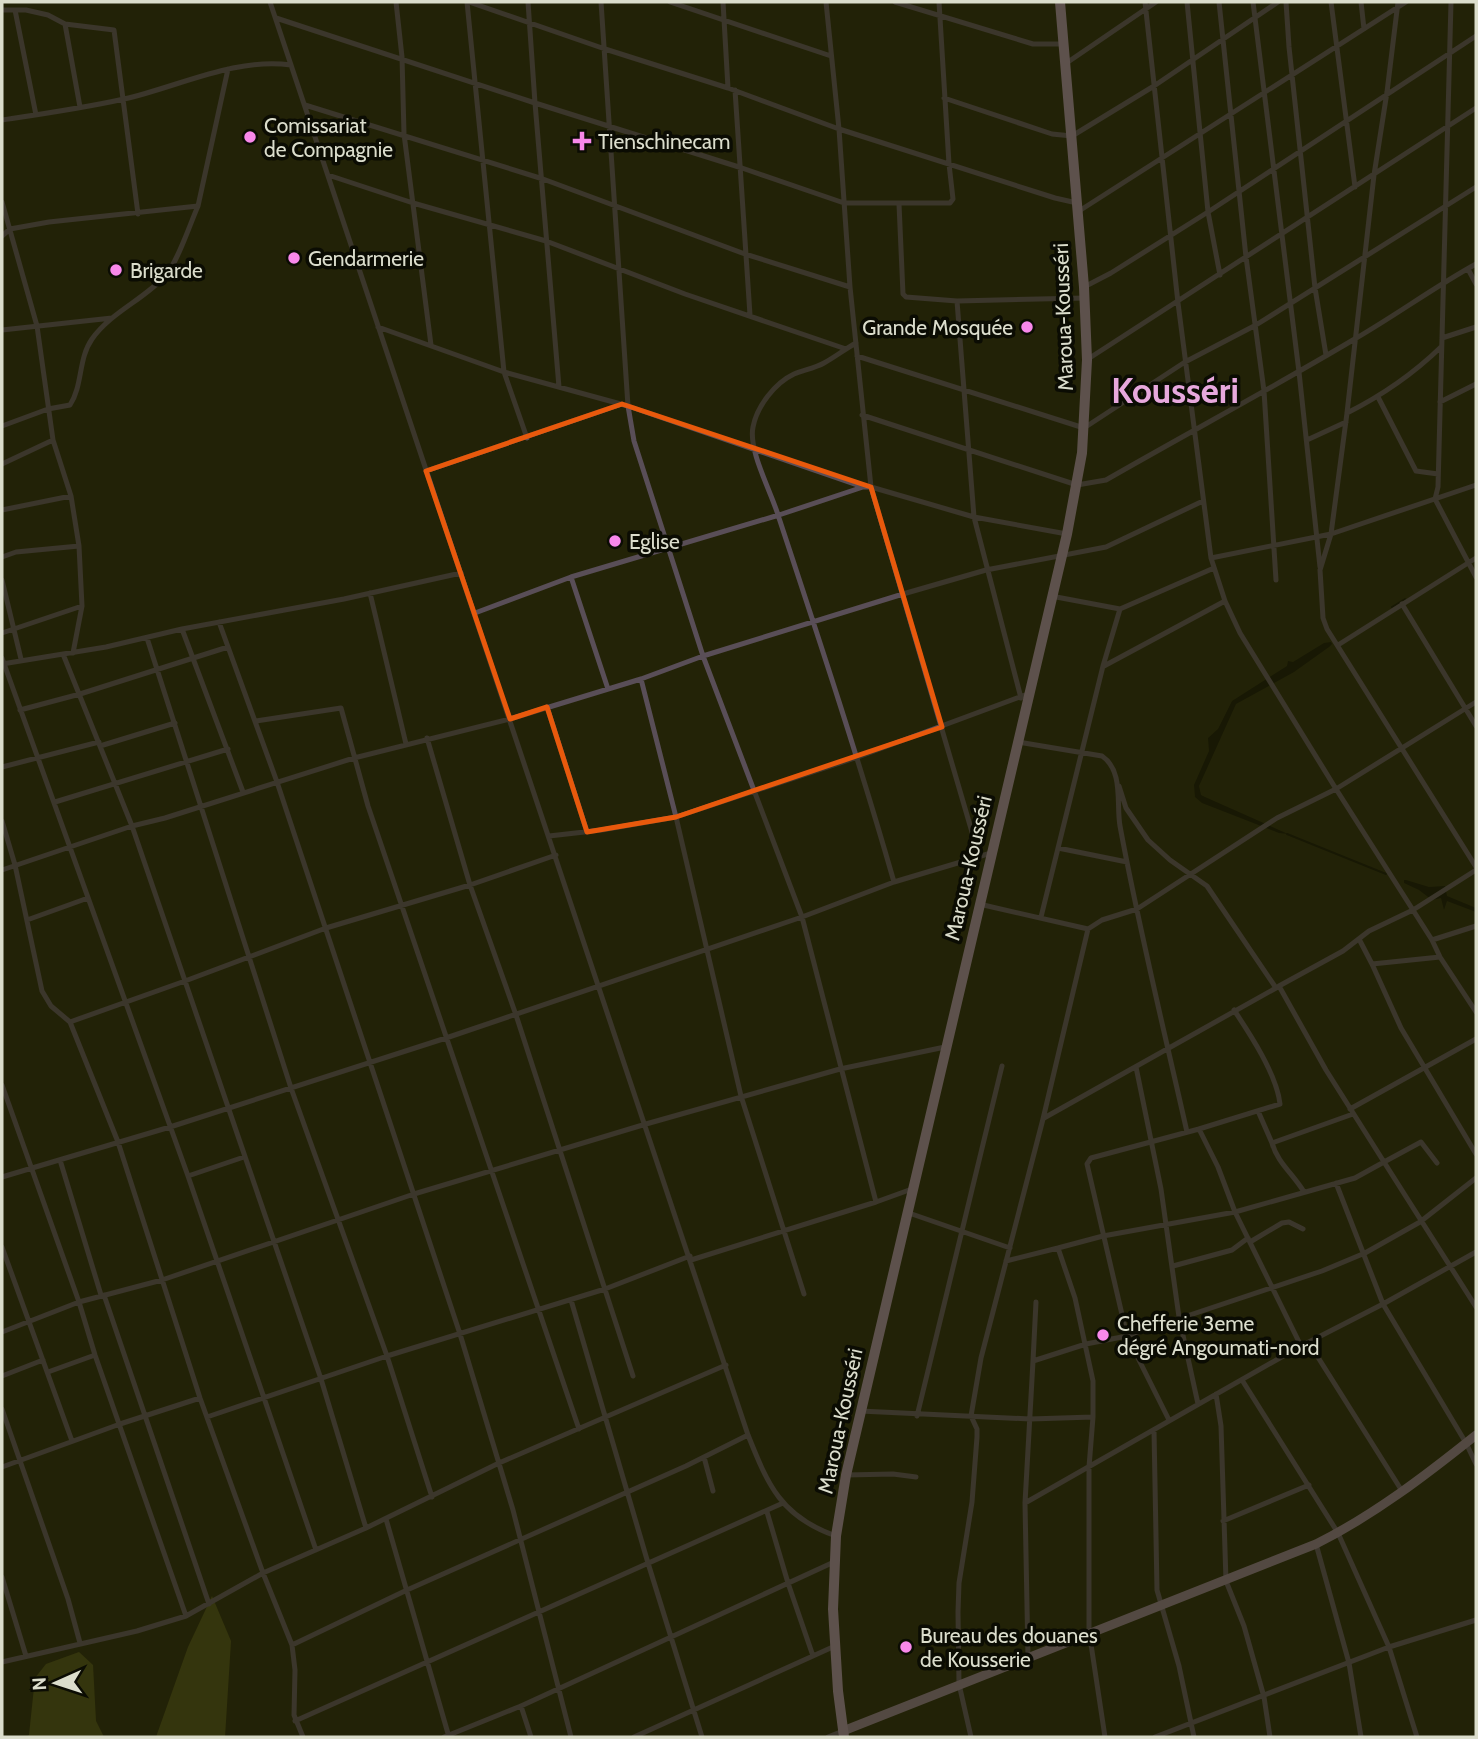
<svg xmlns="http://www.w3.org/2000/svg" width="1478" height="1739" viewBox="0 0 1478 1739" font-family="Cabin,sans-serif">
<rect width="100%" height="100%" fill="#232307"/>
<path fill="#4b4c14" d="M212 1596 231 1641 225 1737H156L188 1647Z
M79 1652 93 1665 96 1721 104 1737H26L29 1735 35 1678 46 1664Z"/>
<path fill="#0c0d00" d="M1331 642 1332 644 1329 647 1294 672 1236 704 1199 786 1201 795 1205 797 1288 834 1279 833 1202 803 1195 797 1194 785 1209 751 1208 738 1218 729 1232 701 1287 666 1288 661 1293 662 1324 643Z
M1406 880 1429 887 1445 886 1447 896 1476 908V912L1447 901 1444 910 1441 898 1432 900 1419 890 1404 883V880Z"/>
<g fill="none" stroke-linecap="round" stroke-linejoin="round">
<path stroke="#0c0d00" stroke-width="2" d="M1392 607 1405 599
M1287 834 1386 874"/>
<path stroke="#594e57" stroke-width="5" d="M270 2 748 1435C768 1485 781 1517 836 1536
M396 2 402 57 404 134 431 345
M467 2 504 372 527 438
M469 2 605 49 728 88 839 129 1055 198 1077 203
M528 2 535 103 742 168 844 203H950L953 199 949 164 939 2
M601 2 628 406 634 441 703 656 802 917 876 1202
M670 2 831 56
M723 2 728 88
M826 2 839 129 850 287 871 487 979 856
M895 2 1033 44H1064
M1187 2 1208 212 1220 275
M1219 2 1246 257 1264 391 1276 580
M1253 2 1299 372 1320 567
M1286 2 1289 47 1315 288 1326 355
M1331 2 1355 187
M1361 2 1364 29
M1398 2 1387 92 1374 175 1347 413 1331 534 1320 570 1323 618 1327 629 1476 867
M1451 2 1438 487 1435 499 1476 577
M2 10H26L48 15 65 24 114 30 138 214
M15 10 36 115
M276 18 535 103 559 387
M65 24 80 107
M1065 64 1156 2
M735 90 750 315
M944 98 1052 134 1072 136 1154 86 1278 2
M305 105 543 179 745 254 850 287
M2 120C42 114 84 108 124 99 178 87 235 57 291 65
M328 175 413 203 546 241 685 294 846 349
M2 202 37 326 53 440 71 496
M899 204 903 294 906 297 957 301 1085 298
M198 206 228 69
M1079 211 1406 2
M2 236 10 229 49 222 198 206C190 224 178 261 166 275 145 299 111 312 92 339 78 359 83 385 70 405L48 409 2 426
M1468 269 1476 284
M1084 287 1111 273 1208 212 1476 36
M957 301 974 517 1021 698
M378 327 504 372 628 406 863 487
M2 330 112 318
M1442 338 1476 327
M856 343C845 349 835 357 824 363 815 368 804 370 794 374 775 383 757 406 753 427 748 451 772 493 779 518 819 639 859 760 894 882
M857 356 1084 428 1185 362 1256 325 1476 187
M1088 359 1476 108
M1378 397 1416 471 1438 474
M1440 402 1476 384
M1347 413C1383 395 1412 375 1441 347
M862 415 1077 485 1106 480C1188 433 1272 388 1353 340 1395 316 1434 287 1476 264
M1307 440 1346 422
M2 464 53 440
M426 471 622 404
M2 510 71 496 79 546
M2 557 16 552 79 546 82 606 73 653
M1211 558 1331 534 1476 485
M571 577 608 689
M2 580 21 659
M370 593 406 744
M1051 596 1120 609 1214 568
M1402 604 1476 726
M475 613 571 577 779 515 863 487H871L974 517 1067 534
M219 622 277 782 460 1334 513 1510 571 1737
M182 629 243 792
M2 633 82 606
M147 638 291 1088 387 1356 432 1497
M1338 645 1476 558
M63 654 132 826 185 981 326 928 470 885 556 855
M2 658 188 1176 316 1550
M2 664 106 647 182 629 344 599 461 573
M1104 666 1225 601
M641 679 676 817 741 1096 804 1294
M547 707 587 832
M20 710 80 694 228 647
M256 721 341 708 368 806 579 1429
M427 738 470 885 516 1015 633 1376
M1018 742 1102 756C1124 771 1116 804 1120 826 1139 929 1164 1030 1187 1132
M100 746 175 723
M2 767 99 742
M1119 786 1126 808 1148 840 1170 860 1207 886 1276 988 1279 986 1326 1070 1384 1162 1421 1142 1437 1163
M55 802 228 749
M2 821 15 865 42 991 51 1006 70 1022
M549 836 602 830 676 817 858 757 1028 694
M1058 848 1127 862
M2 870 132 826 165 818 354 758 510 719 641 679 703 656 903 594 986 570 1106 547 1203 501
M979 904 1088 929
M1041 917 1103 666 1120 609
M27 920 88 898
M1476 926 1432 940 1440 957 1476 1012
M1359 939 1372 964
M1432 940 1336 789 1476 702
M1440 957 1372 964 1401 1028 1476 1154
M1279 986 1343 951 1369 931 1413 910 1476 870
M1136 1067 1161 1189 1179 1317 1198 1404
M2 1085 79 1302 95 1355 186 1616
M1350 1109 1476 1039
M1258 1111 1272 1143
M1044 1118 1276 988
M1199 1129 1280 1104C1277 1075 1250 1034 1234 1010
M60 1160 101 1295
M188 1176 244 1157
M2 1177 170 1127 446 1038 802 917 894 882 991 853
M1336 1183 1383 1304 1466 1443 1476 1464
M1304 1192C1294 1175 1277 1162 1272 1143L1353 1114
M906 1212 1010 1248
M1250 1242 1282 1223 1289 1222 1303 1229
M2 1247 72 1441
M691 1260 876 1202 912 1189
M1006 1261 1058 1248
M1173 1266 1232 1250 1248 1238
M104 1295 209 1604
M571 1300 648 1563 702 1737
M2 1332 79 1302 162 1280 414 1194 646 1124 840 1069 945 1047
M1309 1343 1402 1491
M1033 1361 1036 1302
M48 1372 95 1355
M2 1376 43 1360
M1242 1380 1338 1533 1389 1647 1417 1737
M1216 1394 1221 1426 1226 1581 1244 1626 1264 1697 1270 1737
M2 1409 68 1599 80 1643
M860 1411 1030 1419 1093 1417
M917 1416 1002 1066
M207 1417 387 1356 605 1289 690 1256
M1169 1420 1127 1336 1087 1164 1091 1158 1199 1129 1218 1167 1235 1212 1301 1346
M1154 1430 1157 1590 1179 1666 1194 1737
M704 1457 713 1491
M2 1467 120 1424 200 1398
M846 1475 893 1474 916 1477
M1025 1503 1301 1346 1383 1304 1476 1252
M767 1512 788 1583 813 1656
M386 1519 449 1737
M1223 1521 1309 1485
M1316 1544 1349 1663 1361 1737
M2 1577 26 1656
M292 1645 407 1590 686 1466 748 1435
M1028 1657 1025 1503 1033 1361 1086 1344 1127 1336 1322 1271 1365 1253 1420 1222 1476 1178
M2 1662 137 1631 186 1616 263 1573 366 1528 499 1463 726 1365
M521 1706 531 1737
M295 1721 783 1503
M303 1737 294 1715 295 1670 292 1645 263 1573 200 1398 118 1142 70 1022 185 981 321 1379 366 1528
M444 1737 521 1706 834 1562
M634 1737 835 1646
M828 1737 843 1731
M971 1737 959 1684 958 1612 959 1583 972 1502 977 1437V1429L971 1416 981 1358 1043 1119 1088 929 1102 920 1137 909 1277 818 1336 789 1240 633 1225 601 1211 558 1178 303 1145 2
M1105 1737 1089 1631V1467L1093 1417V1381L1075 1298 1058 1248 1103 1236 1235 1212 1355 1178 1384 1162 1476 1307
M1155 1737 1389 1647 1476 1620"/>
<path stroke="#8f798b" stroke-width="9" d="M843 1731 1316 1544C1374 1515 1426 1475 1476 1435"/>
<path stroke="#a58aa0" stroke-width="10" d="M844 1737 838 1691 833 1609 836 1536 846 1475 1067 534 1082 453 1087 360 1084 287 1060 2"/>
</g>
<path d="M0 0H1478V1739H0ZM622 404 871 487 942 727 676 817 587 832 547 707 510 719 426 471Z" fill="#232307" fill-opacity=".55" fill-rule="evenodd"/>
<path fill="none" stroke="#e8590c" stroke-width="5" stroke-linejoin="round" d="M622 404 871 487 942 727 676 817 587 832 547 707 510 719 426 471Z"/>
<g fill="#f888ea" stroke="#0b0c03" stroke-width="2.5">
<circle cx="250" cy="137" r="7"/>
<path d="M578.5 130.5h7v7h7v7h-7v7h-7v-7h-7v-7h7z"/>
<circle cx="294" cy="258" r="7"/>
<circle cx="116" cy="270" r="7"/>
<circle cx="1027" cy="327" r="7"/>
<circle cx="615" cy="541" r="7"/>
<circle cx="1103" cy="1335" r="7"/>
<circle cx="906" cy="1647" r="7"/>
</g>
<g text-anchor="middle" dominant-baseline="central" stroke-width="7" stroke-linejoin="round" paint-order="stroke">
<g font-size="21" fill="#dbddcc" stroke="#0b0c03" text-anchor="start">
<text x="264" y="125">Comissariat<tspan x="264" dy="24">de Compagnie</tspan></text>
<text x="598" y="141">Tienschinecam</text>
<text x="308" y="258">Gendarmerie</text>
<text x="130" y="270">Brigarde</text>
<text x="1013" y="327" text-anchor="end">Grande Mosquée</text>
<text x="629" y="541">Eglise</text>
<text x="1117" y="1323">Chefferie 3eme<tspan x="1117" dy="24">dégré Angoumati-nord</tspan></text>
<text x="920" y="1635">Bureau des douanes<tspan x="920" dy="24">de Kousserie</tspan></text>
</g>
<g font-size="21" fill="#dbddcc" stroke="#0b0c03">
<text transform="translate(1063 317) rotate(-92)">Maroua-Kousséri</text>
<text transform="translate(968 868) rotate(-77)">Maroua-Kousséri</text>
<text transform="translate(840 1421) rotate(-78)">Maroua-Kousséri</text>
</g>
<g font-size="35" font-weight="bold" fill="#e7a8dd" stroke="#0b0c03">
<text x="1175" y="390">Kousséri</text>
</g>
</g>
<rect width="1478" height="1739" fill="none" stroke="#dbddcc" stroke-width="7"/>
<g transform="translate(56 1683) rotate(267)" stroke="#0b0c03" stroke-width="5" paint-order="stroke">
<path d="M0-5L12 26L0 18L-12 26Z" fill="#dbddcc"/>
<text y="-10" font-size="19" font-weight="bold" text-anchor="middle" fill="#dbddcc">N</text>
</g>
</svg>
